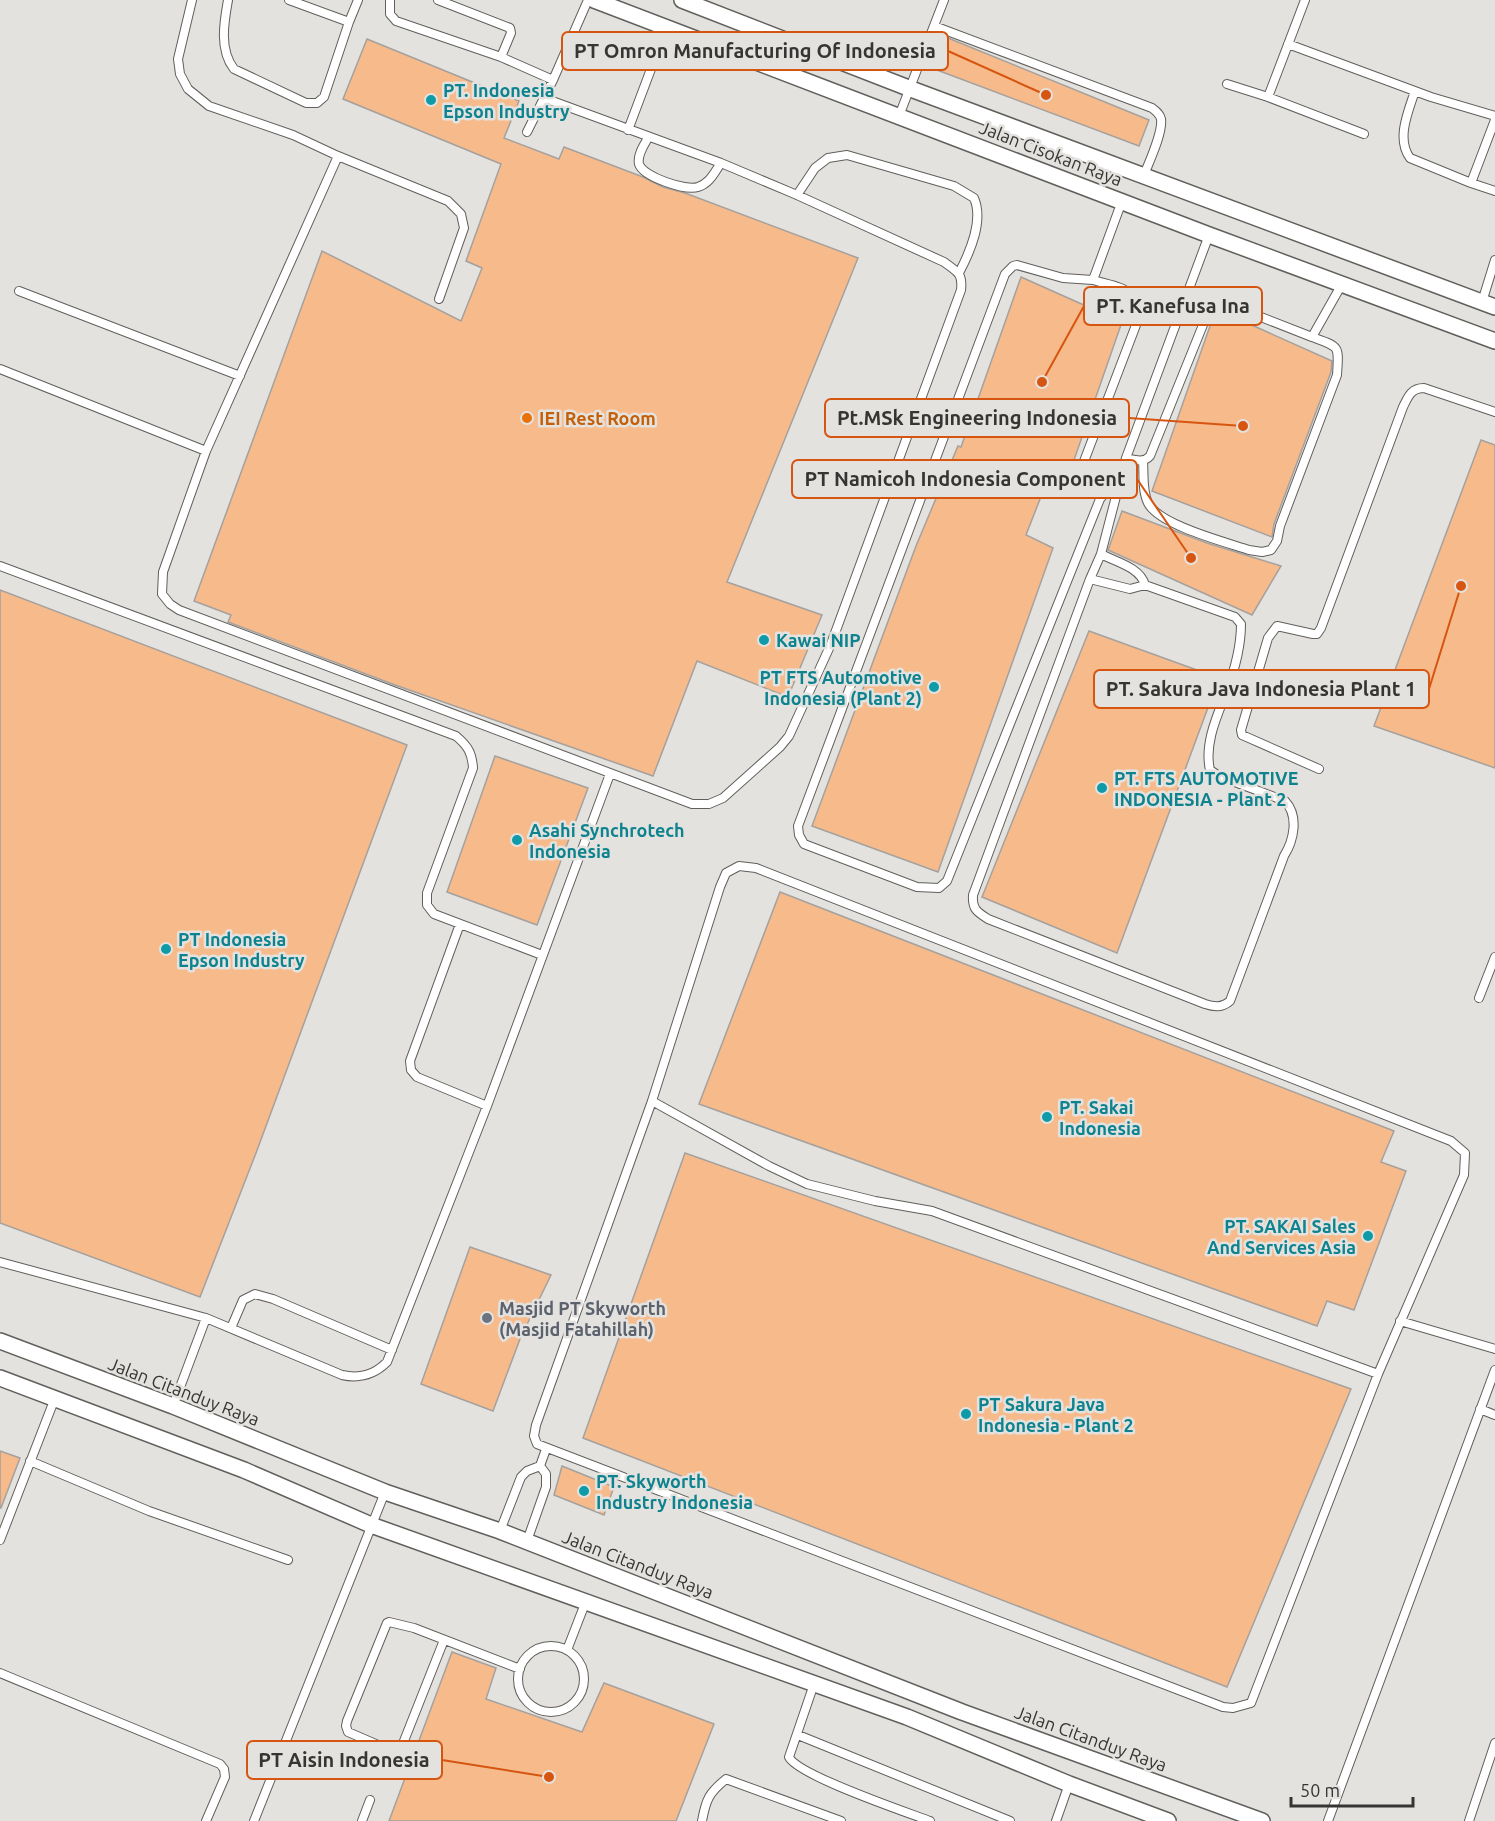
<svg xmlns="http://www.w3.org/2000/svg" width="1495" height="1821" viewBox="0 0 1495 1821" font-family="Ubuntu,sans-serif">
<rect width="100%" height="100%" fill="#e4e2df"/>
<path fill="#f7ba8b" stroke="#a4a19e" stroke-width="1.5" d="M948 38 1149 120 1139 146 937 70Z
M367 39 519 101 504 138 559 159 564 147 643 177 663 187 685 193 858 258 727 582 822 615 788 697 697 661 653 776 395 685 228 622 231 615 194 601 322 251 461 321 482 268 466 261 501 164 343 99Z
M1021 277 1122 322 1066 483 1049 476 1026 535 1053 548 938 872 812 826 916 546 958 446 961 447Z
M1216 309 1332 361 1331 372 1274 524 1272 537 1152 491Z
M1481 440 1495 445V768L1374 726Z
M1122 511 1207 543 1281 566 1252 615 1108 550Z
M0 590 407 745 256 1153 200 1297 0 1223Z
M1089 631 1219 678 1117 953 982 897Z
M495 756 588 788 537 925 447 892Z
M780 892 1394 1131 1381 1162 1406 1171 1354 1310 1327 1301 1317 1326 699 1104Z
M685 1153 1351 1389 1227 1687 583 1438Z
M470 1247 551 1275 520 1339 493 1411 421 1384Z
M0 1451 20 1458 1 1508H0Z
M562 1466 614 1487 604 1515 554 1495Z
M452 1652 496 1668 486 1699 582 1732 604 1683 714 1724 676 1821H389Z"/>
<g fill="none" stroke-linecap="round" stroke-linejoin="round">
<g stroke="#615f5c" stroke-width="10">
<path id="lane" d="M192 0 178 59 180 74 188 89 209 106 293 135 338 156
M228 0C224 22 219 50 234 69L306 103H317L324 97 349 22 289 0
M390 0V14L396 21 501 57 553 80
M438 0 510 28 511 33 501 57
M349 22 358 0
M934 26 1152 108C1156 111 1160 114 1161 119 1163 133 1149 162 1144 175
M1288 44 1431 97 1495 116
M1227 84 1268 97 1305 0
M1415 91C1408 112 1396 139 1410 158L1471 183 1495 191
M1268 97 1364 134
M899 116 944 0
M628 130 654 61
M527 132 553 80 588 0
M648 138C644 145 637 155 639 164 643 177 686 191 698 187 710 183 714 173 721 163
M1471 183 1495 120
M797 195 815 168 828 158 847 155 954 186 974 198C984 221 970 252 959 273
M19 291 240 376
M439 299 464 228 461 214 448 201 338 156 206 451 163 572 162 594 170 604 179 610 692 804H709L723 798 780 747 789 736 831 644 961 290C963 273 957 272 944 262L797 195 721 163 544 98
M1482 302 1495 260
M0 369 206 451
M1126 458C1135 460 1144 463 1150 456L1211 305 1215 301H1220L1312 337 1342 284
M1143 461C1144 474 1142 491 1148 503 1159 525 1225 542 1249 550L1262 552 1271 550 1277 541 1280 526 1337 375C1339 345 1340 347 1312 337
M1075 485 1136 325C1139 287 1124 289 1093 280
M1117 493C1109 491 1105 492 1100 499L947 881 939 888 917 887 804 844 799 835 798 826 1005 274 1013 266 1017 265 1063 278 1093 280 1122 201
M1101 554C1116 562 1140 567 1145 585
M0 566 456 736C468 746 472 753 473 768L427 893V905L434 914 542 955
M1090 579 1130 589 1145 585 1235 617 1241 624C1241 646 1234 672 1226 693 1217 716 1204 744 1210 770L1219 776 1285 801C1299 816 1294 840 1284 856L1230 1001C1222 1008 1214 1007 1205 1004L988 919C977 912 972 909 973 895L1090 579 1101 554 1126 458 1209 235
M1319 769 1242 735 1241 730 1268 638 1277 626 1313 634H1317L1321 628 1403 407C1408 397 1411 388 1424 388L1495 412
M739 866 756 868 1451 1141 1465 1153 1464 1175 1378 1374 1251 1703 1233 1708 1223 1707 537 1444 534 1436 536 1425 652 1101 720 887 726 873Z
M460 924 410 1061 411 1070 417 1077 487 1106
M1479 998 1495 957
M652 1101 769 1166 807 1184 875 1201 932 1211 1378 1374
M0 1262 206 1318
M1400 1321 1495 1349
M231 1328 243 1300 255 1294 273 1299 392 1350
M173 1406 206 1318 342 1375C360 1379 374 1375 387 1362L487 1106 610 774
M1480 1409 1495 1415
M30 1461 149 1511 288 1560
M540 1466 546 1449
M500 1531 521 1477 527 1471 540 1466
M0 1540 55 1398
M527 1541 546 1487V1474L540 1466
M444 1640 400 1751H392L348 1732 346 1726 347 1721 387 1623 389 1622 414 1628 520 1669
M518 1679a33 33 0 1 1 66 0a33 33 0 1 1-66 0Z
M567 1650 586 1601
M0 1673 220 1764 224 1769 225 1777 206 1821
M814 1684 789 1757C797 1775 906 1812 930 1821
M798 1735 1010 1821
M254 1821 385 1492
M362 1821 370 1800
M702 1821C706 1799 709 1793 726 1779L841 1821
M1056 1821 1069 1784
M1328 1821 1495 1370
M1469 1821 1495 1743"/>
</g>
<g stroke="#615f5c" stroke-width="18">
<path id="street" d="M594 0 1209 235 1495 341
M682 0 911 89 1495 307
M0 1341 173 1406 385 1492 500 1531 962 1712 1262 1821
M0 1378 244 1470 371 1525 907 1717 1069 1784 1168 1821"/>
</g>
<use href="#lane" stroke="#fff" stroke-width="8"/>
<use href="#street" stroke="#fff" stroke-width="15"/>
</g>
<g fill="#0f9aa8" stroke="#e4e2df" stroke-width="2">
<circle cx="431" cy="100" r="6"/>
<circle cx="764" cy="640" r="6"/>
<circle cx="934" cy="687" r="6"/>
<circle cx="1102" cy="788" r="6"/>
<circle cx="517" cy="840" r="6"/>
<circle cx="166" cy="949" r="6"/>
<circle cx="1047" cy="1117" r="6"/>
<circle cx="1368" cy="1236" r="6"/>
<circle cx="966" cy="1414" r="6"/>
<circle cx="584" cy="1491" r="6"/>
</g>
<circle fill="#e8710a" stroke="#e4e2df" stroke-width="2" cx="527" cy="418" r="6"/>
<circle fill="#6b7280" stroke="#e4e2df" stroke-width="2" cx="487" cy="1318" r="6"/>
<g text-anchor="middle" dominant-baseline="central" stroke-width="5" stroke-linejoin="round" paint-order="stroke">
<g font-size="18" font-weight="bold" fill="#0d838f" stroke="#e4e2df" text-anchor="start">
<text x="443" y="90">PT. Indonesia<tspan x="443" dy="21">Epson Industry</tspan></text>
<text x="776" y="640">Kawai NIP</text>
<text x="922" y="677" text-anchor="end">PT FTS Automotive<tspan x="922" dy="21">Indonesia (Plant 2)</tspan></text>
<text x="1114" y="778">PT. FTS AUTOMOTIVE<tspan x="1114" dy="21">INDONESIA - Plant 2</tspan></text>
<text x="529" y="830">Asahi Synchrotech<tspan x="529" dy="21">Indonesia</tspan></text>
<text x="178" y="939">PT Indonesia<tspan x="178" dy="21">Epson Industry</tspan></text>
<text x="1059" y="1107">PT. Sakai<tspan x="1059" dy="21">Indonesia</tspan></text>
<text x="1356" y="1226" text-anchor="end">PT. SAKAI Sales<tspan x="1356" dy="21">And Services Asia</tspan></text>
<text x="978" y="1404">PT Sakura Java<tspan x="978" dy="21">Indonesia - Plant 2</tspan></text>
<text x="596" y="1481">PT. Skyworth<tspan x="596" dy="21">Industry Indonesia</tspan></text>
</g>
<g font-size="18" fill="#363534" stroke="#e4e2df">
<text transform="translate(1051 153) rotate(21)">Jalan Cisokan Raya</text>
<text transform="translate(184 1391) rotate(21)">Jalan Citanduy Raya</text>
<text transform="translate(638 1564) rotate(21)">Jalan Citanduy Raya</text>
<text transform="translate(1091 1738) rotate(20)">Jalan Citanduy Raya</text>
</g>
<g font-size="18" font-weight="bold" fill="#c56008" stroke="#e4e2df" text-anchor="start">
<text x="539" y="418">IEI Rest Room</text>
</g>
<g font-size="18" font-weight="bold" fill="#5b616d" stroke="#e4e2df" text-anchor="start">
<text x="499" y="1308">Masjid PT Skyworth<tspan x="499" dy="21">(Masjid Fatahillah)</tspan></text>
</g>
</g>
<path fill="none" stroke="#d65510" stroke-width="2" d="M1046 95L948 51M1042 382L1084 306M1243 426L1129 418M1191 558L1137 479M1461 586L1429 689M549 1777L442 1760"/>
<g fill="#d65510" stroke="#e4e2df" stroke-width="2">
<circle cx="1046" cy="95" r="6"/>
<circle cx="1042" cy="382" r="6"/>
<circle cx="1243" cy="426" r="6"/>
<circle cx="1191" cy="558" r="6"/>
<circle cx="1461" cy="586" r="6"/>
<circle cx="549" cy="1777" r="6"/>
</g>
<g fill="#e4e2df" stroke="#d65510" stroke-width="2">
<rect x="562" y="32" width="386" height="38" rx="6"/>
<rect x="1084" y="287" width="178" height="38" rx="6"/>
<rect x="825" y="399" width="304" height="38" rx="6"/>
<rect x="792" y="460" width="345" height="38" rx="6"/>
<rect x="1094" y="670" width="335" height="38" rx="6"/>
<rect x="247" y="1741" width="195" height="38" rx="6"/>
</g>
<g font-size="20" text-anchor="middle" font-weight="bold" fill="#363534">
<text x="755" y="58">PT Omron Manufacturing Of Indonesia</text>
<text x="1173" y="313">PT. Kanefusa Ina</text>
<text x="977" y="425">Pt.MSk Engineering Indonesia</text>
<text x="965" y="486">PT Namicoh Indonesia Component</text>
<text x="1261" y="696">PT. Sakura Java Indonesia Plant 1</text>
<text x="344" y="1767">PT Aisin Indonesia</text>
</g>
<path d="M1291 1797v9h122v-9" fill="none" stroke="#363534" stroke-width="3"/>
<text x="1300" y="1797" font-size="18" fill="#363534" stroke="#e4e2df" stroke-width="4.5" paint-order="stroke">50 m</text>
</svg>
